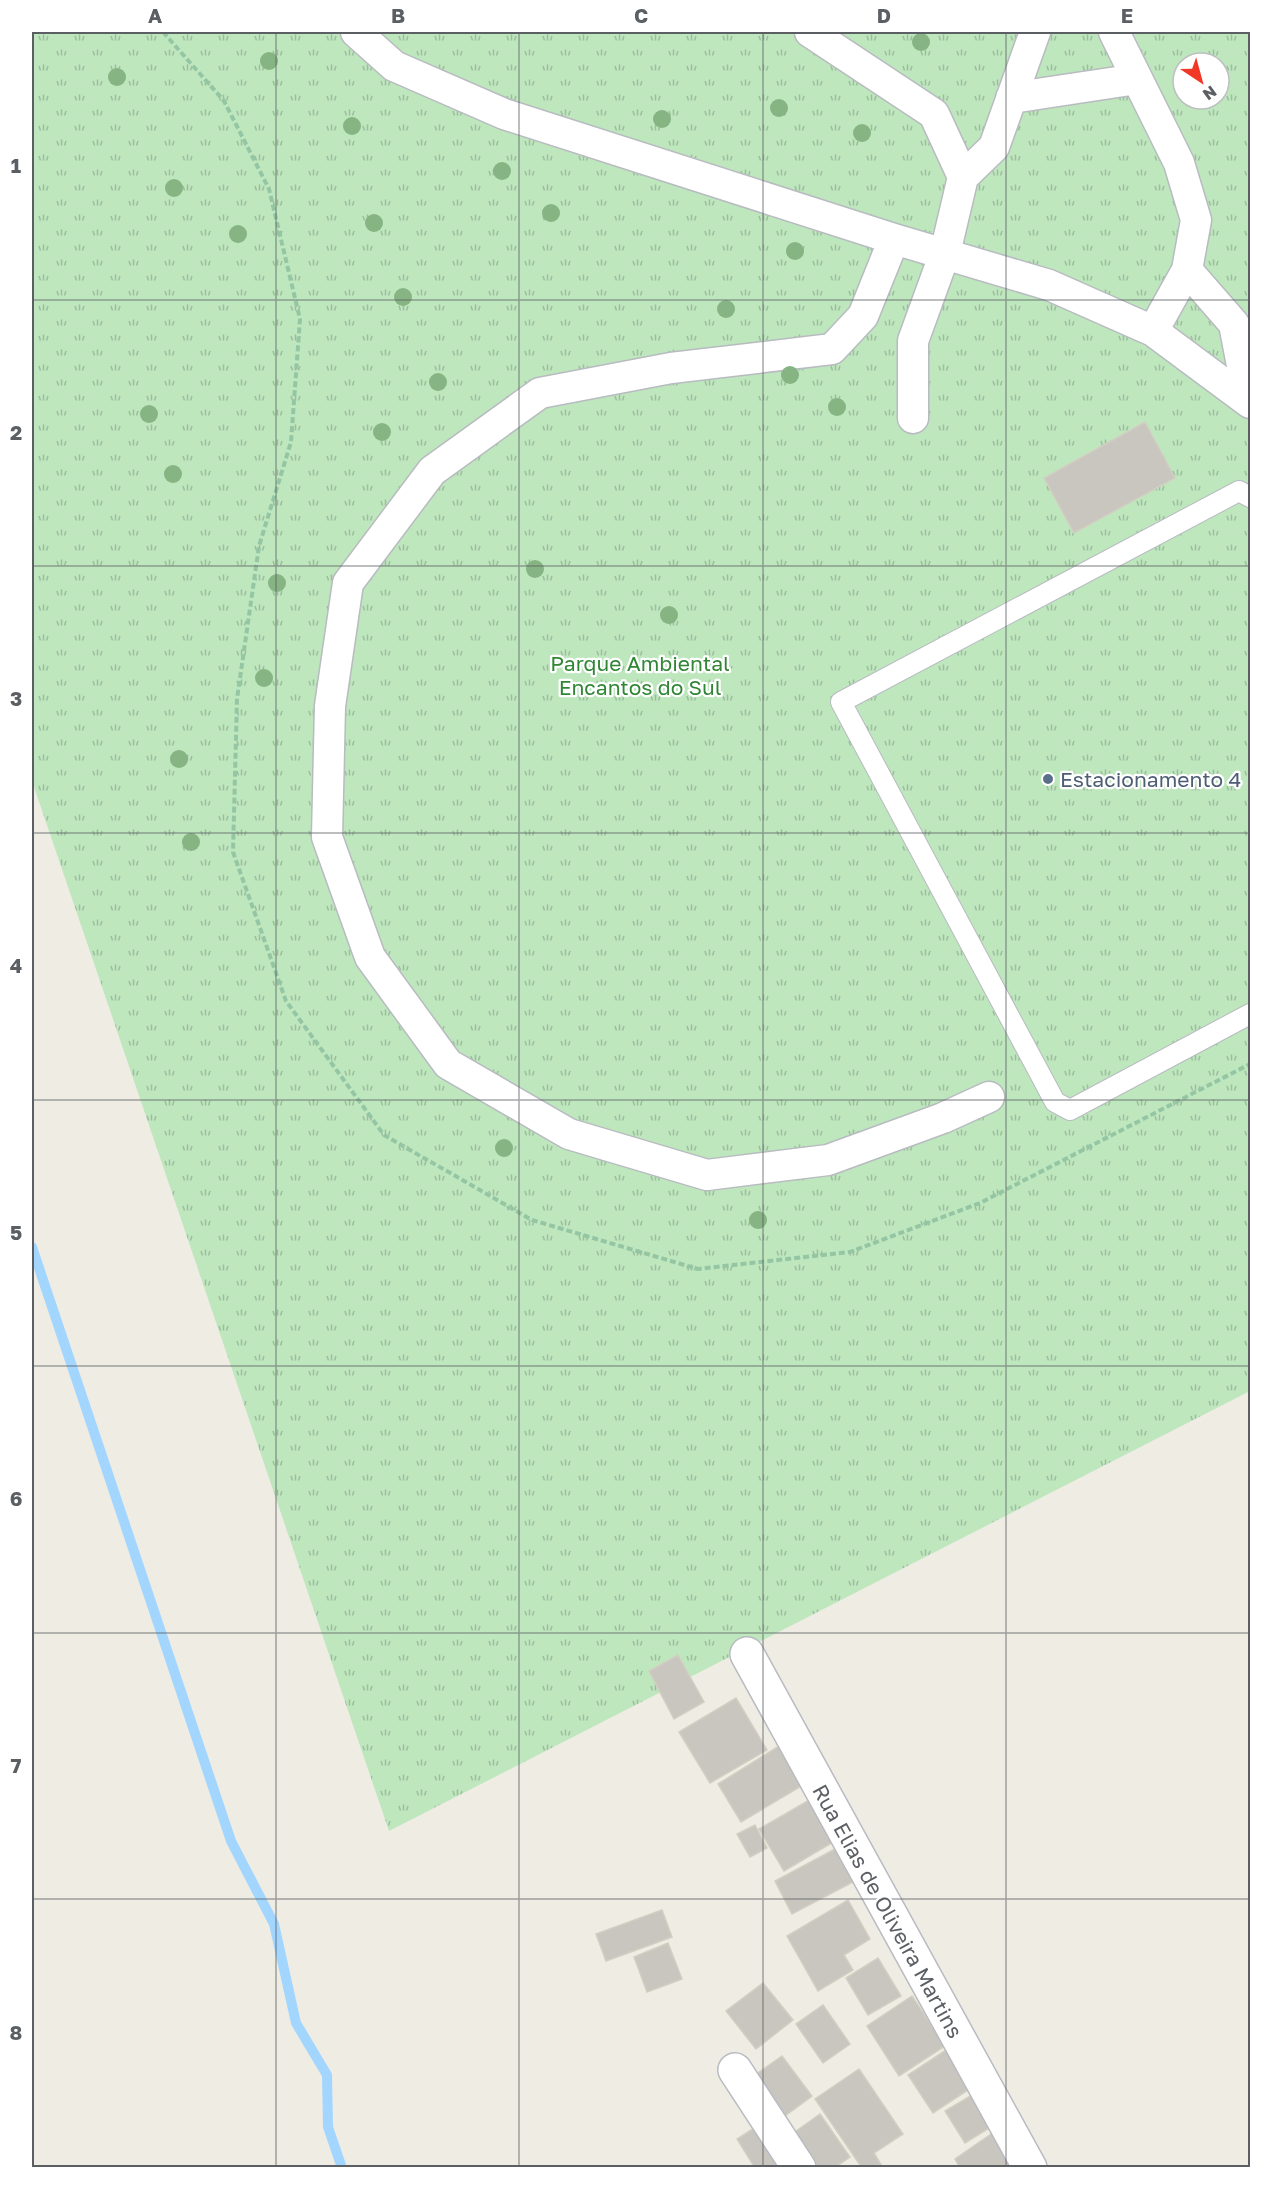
<svg xmlns="http://www.w3.org/2000/svg" width="1282" height="2199" viewBox="0 0 1282 2199" font-family="'Golos Text',sans-serif">
<defs>
<pattern id="park-tufts" width="24" height="20" patternUnits="userSpaceOnUse" patternTransform="scale(1.5)"><rect width="24" height="20" fill="#bee7be"/><path d="M3 7l-1-3M5 7V3M7 7l1-3M15 17l-1-3M17 17v-4M19 17l1-3" fill="none" stroke="#9dbe9e"/></pattern>
</defs>
<rect width="100%" height="100%" fill="#efece3"/>
<path fill="url(#park-tufts)" fill-rule="evenodd" d="M32 32H1250V1391L389 1831 32 781ZM1183 63H1219V99H1183Z"/>
<g fill="none" stroke-linecap="round" stroke-linejoin="round">
<path stroke="#a2d6ff" stroke-width="10" d="M32 1247 231 1841 274 1924 296 2023 327 2075 328 2127 342 2168"/>
</g>
<path fill="#c9c6c0" stroke="#d3cec1" stroke-width="1.5" d="M1145 422 1175 478 1074 533 1044 478Z
M678 1655 704 1702 674 1719 649 1671Z
M736 1698 767 1750 710 1783 679 1732Z
M779 1746 803 1785 741 1822 718 1784Z
M811 1799 835 1841 784 1871 759 1829Z
M755 1825 767 1848 750 1857 737 1834Z
M835 1849 853 1882 792 1914 775 1881Z
M848 1900 870 1939 844 1955 853 1970 818 1991 787 1936Z
M662 1910 672 1937 606 1961 596 1934Z
M668 1943 682 1979 647 1992 634 1957Z
M878 1958 901 1996 868 2015 846 1978Z
M763 1983 793 2020 756 2049 726 2011Z
M912 1996 945 2046 899 2076 867 2026Z
M823 2005 850 2044 823 2063 796 2024Z
M946 2050 971 2088 933 2113 908 2075Z
M782 2056 812 2096 785 2116 755 2075Z
M859 2069 903 2134 874 2153 883 2168H862L815 2099Z
M972 2095 991 2127 965 2143 945 2111Z
M820 2114 850 2157 834 2168H809L788 2137Z
M762 2123 790 2168H755L737 2139Z
M994 2132 1018 2168H960L955 2159Z"/>
<g fill="none" stroke-linecap="round" stroke-linejoin="round">
<g stroke="#b8bbc0" stroke-width="22">
<path id="service" d="M1250 497 1239 491 841 702 1055 1102 1070 1110 1250 1014"/>
</g>
<g stroke="#b8bbc0" stroke-width="33">
<path id="pedestrian" d="M356 32 394 66 504 114 894 239 1049 285 1153 331 1250 403
M810 32 934 114 963 177 945 253 913 341V418
M1114 32 1179 163 1196 220 1187 270 1153 331
M1011 98 1137 79
M963 177 994 147 1035 32
M894 239 863 316 832 349 671 368 540 393 432 471 348 583 330 706 327 837 370 957 448 1064 569 1134 707 1175 828 1160 943 1118 989 1097
M1187 270 1234 324 1249 402"/>
</g>
<g stroke="#b8bbc0" stroke-width="36">
<path id="minor" d="M747 1654 1030 2168
M735 2070 799 2168"/>
</g>
<path stroke="#95c6a4" stroke-width="4" stroke-dasharray="6 3" stroke-linecap="butt" d="M163 32 224 101 269 189 300 319 291 442 259 546 237 699 233 852 286 1001 384 1135 532 1220 698 1269 850 1252 980 1203 1250 1064"/>
<use href="#service" stroke="#fff" stroke-width="20"/>
<use href="#pedestrian" stroke="#fff" stroke-width="30"/>
<use href="#minor" stroke="#fff" stroke-width="33"/>
</g>
<g fill="#86b483">
<circle cx="921" cy="42" r="9"/>
<circle cx="269" cy="61" r="9"/>
<circle cx="117" cy="77" r="9"/>
<circle cx="779" cy="108" r="9"/>
<circle cx="662" cy="119" r="9"/>
<circle cx="352" cy="126" r="9"/>
<circle cx="862" cy="133" r="9"/>
<circle cx="502" cy="171" r="9"/>
<circle cx="174" cy="188" r="9"/>
<circle cx="551" cy="213" r="9"/>
<circle cx="374" cy="223" r="9"/>
<circle cx="238" cy="234" r="9"/>
<circle cx="795" cy="251" r="9"/>
<circle cx="403" cy="297" r="9"/>
<circle cx="726" cy="309" r="9"/>
<circle cx="790" cy="375" r="9"/>
<circle cx="438" cy="382" r="9"/>
<circle cx="837" cy="407" r="9"/>
<circle cx="149" cy="414" r="9"/>
<circle cx="382" cy="432" r="9"/>
<circle cx="173" cy="474" r="9"/>
<circle cx="535" cy="569" r="9"/>
<circle cx="277" cy="583" r="9"/>
<circle cx="669" cy="615" r="9"/>
<circle cx="264" cy="678" r="9"/>
<circle cx="179" cy="759" r="9"/>
<circle cx="191" cy="842" r="9"/>
<circle cx="504" cy="1148" r="9"/>
<circle cx="758" cy="1220" r="9"/>
</g>
<path fill="none" stroke="#5b5f64" stroke-width="1.5" stroke-opacity="0.55" d="M276 32V2168M519 32V2168M763 32V2168M1006 32V2168M32 300H1250M32 566H1250M32 833H1250M32 1100H1250M32 1366H1250M32 1633H1250M32 1899H1250"/>
<circle fill="#5c6f8a" stroke="#fff" stroke-width="2" cx="1048" cy="779" r="6"/>
<g text-anchor="middle" dominant-baseline="central" stroke-width="4.5" stroke-linejoin="round" paint-order="stroke">
<g font-size="21" fill="#308635" stroke="#fff">
<text x="640" y="663">Parque Ambiental<tspan x="640" dy="24">Encantos do Sul</tspan></text>
</g>
<g font-size="21" fill="#4e5e75" stroke="#fff" text-anchor="start">
<text x="1060" y="779">Estacionamento 4</text>
</g>
<g font-size="21" fill="#5b5f64" stroke="#fff">
<text transform="translate(888 1911) rotate(61)">Rua Elias de Oliveira Martins</text>
</g>
</g>
<rect width="1282" height="2199" fill="none" stroke="#ffffff" stroke-width="66"/>
<g transform="translate(1201 81) rotate(144)"><circle r="28" fill="#ffffff" stroke="#bdbfc1" stroke-width="1.5"/>
<path d="M0-4.5L10 22L0 15L-10 22Z" fill="#f13726"/>
<text y="-9" font-size="16" font-weight="bold" text-anchor="middle" fill="#5b5f64">N</text>
</g>
<rect x="33" y="33" width="1216" height="2133" fill="none" stroke="#5b5f64" stroke-width="2"/>
<g font-size="20" text-anchor="middle" font-weight="bold" fill="#5b5f64">
<text x="155" y="23">A</text>
<text x="398" y="23">B</text>
<text x="641" y="23">C</text>
<text x="884" y="23">D</text>
<text x="1127" y="23">E</text>
<text x="16" y="173">1</text>
<text x="16" y="440">2</text>
<text x="16" y="706">3</text>
<text x="16" y="973">4</text>
<text x="16" y="1240">5</text>
<text x="16" y="1506">6</text>
<text x="16" y="1773">7</text>
<text x="16" y="2040">8</text>
</g>
</svg>
